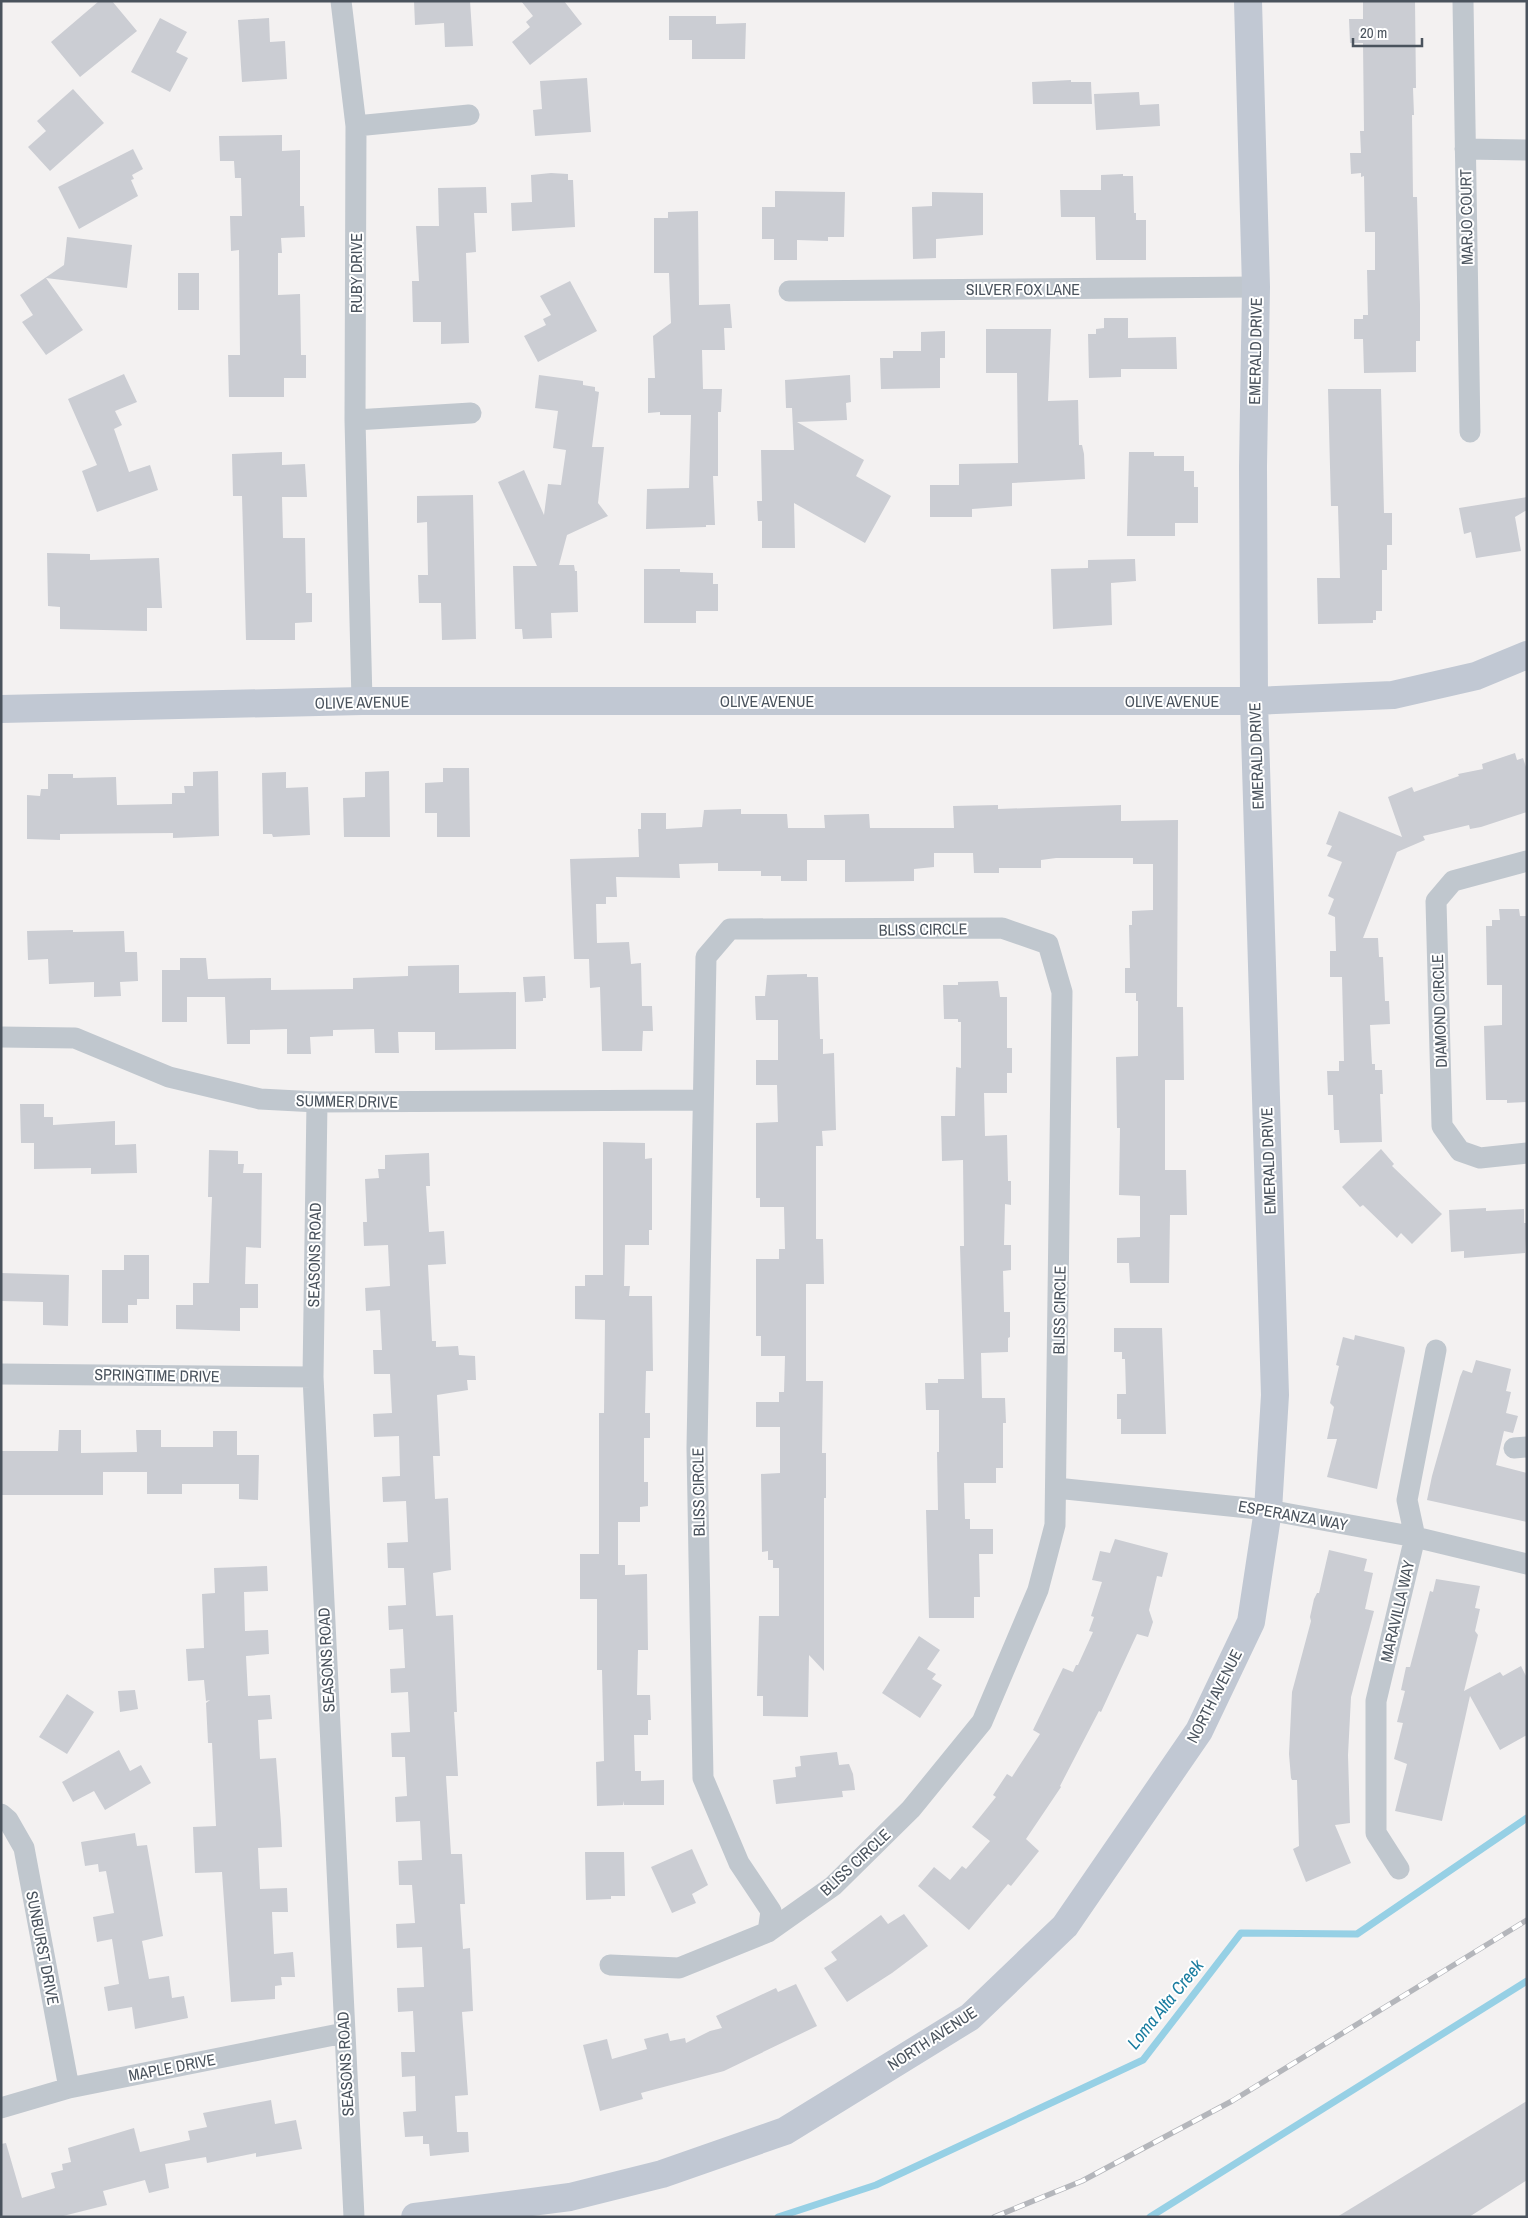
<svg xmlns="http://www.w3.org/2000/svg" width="1528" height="2218" viewBox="0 0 1528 2218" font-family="'Archivo Narrow',sans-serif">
<rect width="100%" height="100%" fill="#f3f1f1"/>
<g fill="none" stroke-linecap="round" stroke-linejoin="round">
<path stroke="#96d0e5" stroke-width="7" d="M778 2217 876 2185 1143 2060 1241 1933 1357 1934 1527 1818
M1150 2217 1527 1981"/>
</g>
<path fill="#cbcdd3" d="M99 1H112L137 31 80 77 51 42Z
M414 1H470L473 46 445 47 444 23 415 25Z
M521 1H564L582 24 530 65 512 42 530 27 526 22 533 16Z
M1363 1H1415L1416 88H1413L1414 115H1412L1413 197H1417L1420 304V341H1416V372L1364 373 1363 339H1354V319H1363V315H1368L1367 270H1375V232H1365L1364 176 1361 177V173L1351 174 1350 153H1361L1360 131H1364L1363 43H1350L1349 19H1363Z
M669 16H716V24L746 23 745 59H692V40H669Z
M160 18 187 32 176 52 188 58 170 92 131 72Z
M269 18 270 42 285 41 287 79 242 82 238 20Z
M587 78 591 132 535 136 533 110 542 109 540 81Z
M1071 80V82H1091L1092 104H1033L1032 82Z
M73 89 104 123 50 171 28 147 46 131 37 121Z
M1139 92 1140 105 1159 104 1160 126 1096 130 1094 94Z
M282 135V151L300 150V206H304L305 237 281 238 282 253H278V295L300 294 301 355H306V378H284V397H229L228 355H240L239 250 231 251 230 216H242L241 178H235L234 161H220L219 136Z
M133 149 143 169 132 175 134 179 131 180 138 196 79 229 58 187Z
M551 173 568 174V180H573L575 227 512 231 511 203 532 202 531 175Z
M1123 174V176H1133L1134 213H1136V220H1146V260H1096L1095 217H1061L1060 190H1101V175Z
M486 187 487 213H474L476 252 466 253 469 343 441 344V322H413L412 281H419L416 226H439L438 188Z
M775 191 845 192 844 237H828V241L797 240V260H774V239H762V207H775Z
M932 192 983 193V235L936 239V258L913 259 912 207 932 206Z
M698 211 699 305 730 304 732 328H724L725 350H702L703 389H722L721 412H718V476H713L715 525H706V527L646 529 647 489 689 488 691 415H660V412L648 413V378H655L653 336 671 323 669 273H654V218H668V212Z
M67 237 132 245 127 288 46 278 83 330 46 355 22 322 33 315 20 295 64 265Z
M178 273H199V310H178Z
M570 281 597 331 538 362 524 336 546 325 543 319 551 315 540 296Z
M1104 318H1128V338L1176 337 1177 369H1121V377L1089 378 1088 334H1096V329L1104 328Z
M986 329H1051L1048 401 1078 400 1079 445H1082L1084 454 1085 479 1012 483V506L972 509V517H930V485H959V464L1018 463 1017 373H986Z
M945 331V358H940V388L881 389 880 358H893V351H921V332Z
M124 374 137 402 115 411 122 425 114 429 129 472 150 465 158 490 97 512 82 471 97 465 68 399Z
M539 375 583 381V385L595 387V391L599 392 592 447H604L598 503 608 516 567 535 559 565H574L575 571H577L578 612 551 613 552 638 523 639 522 629H515L513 566H537L498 482 524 470 544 515 548 484 561 485 566 450 553 448 558 411 535 408Z
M850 375 851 402 846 403 847 420 797 422 864 460 856 476 891 496 865 543 794 503 795 548H762V521H758L757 501H762L761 450H794L792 408H786L785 380Z
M1328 389H1381L1384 513H1392V545H1387V570H1382V611H1376V620H1373V623L1318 624 1317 578H1340L1338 506H1331Z
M282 452V465L305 464 307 497H282L283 538H305L306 593H312V622L295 623V640H246L242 496H233L232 454Z
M1129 452H1154V456H1184V471H1194V487H1198V523H1175V536H1127Z
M473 495 476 639 442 640 441 603H419L418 575H428L427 522 417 523V496Z
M1527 497V510L1515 517 1521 551 1476 558 1471 532 1464 534 1459 508Z
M47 553 90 554V560L159 558 162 608H147V631L60 629V607L48 606Z
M1135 559 1136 581 1111 583 1112 625 1053 629 1051 569 1088 568V560Z
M644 569H680V572L713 573V584H718V611H696V623H644Z
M1515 753 1517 760 1523 758 1527 770V812L1481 827 1470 829 1469 825 1423 836 1425 840 1397 852 1363 938H1378L1379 957H1383L1385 1001H1389L1390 1024 1370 1025 1372 1064H1375V1070H1382L1383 1094H1380L1382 1142 1340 1143 1339 1130H1334L1333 1095H1328L1327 1071H1339V1061H1344L1342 977H1330V951H1336L1335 917 1328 914 1334 899 1328 896 1342 862 1327 856 1332 846 1326 844 1339 811 1402 837 1388 797 1412 787 1414 792 1459 776 1458 774 1483 769 1482 764Z
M443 768H469L470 837H437V813H425V783L443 782Z
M218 771 219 836 173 838V833L60 834V840L27 839V795L40 796 41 789H48V774H73V778L116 777 117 805 172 804V793H185L184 786H193V772Z
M389 771 390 837H344L343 798 365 797V772Z
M286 772V788L308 787 310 835 273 837 272 834H263L262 773Z
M998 805V809L1121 805V821L1178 820 1177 1007H1183L1184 1080H1165V1170H1186L1187 1215H1170L1169 1283H1130L1129 1263H1117V1238L1140 1237V1196L1119 1195 1120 1128H1117L1116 1057 1138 1056V1001H1136V993H1125V968H1130L1129 925H1132V911L1153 910V864H1133V858H1056L1041 860V868H999V873H974L973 853H934V867L914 869V881L845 882V860H807V881H781V876H761V871H718V863L679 864 680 878 616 877 617 897H606V904H596L597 943 629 942 631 964 641 963 642 1006H652L653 1031H643L642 1051H602L600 987 590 988 589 959H574L570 859 639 857 638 829H641V813H666V829L702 827 704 810 741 809V814H787L788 828H825L824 815 869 814 870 828H954L953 806Z
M1499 909H1519L1520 916H1527V1102L1507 1103V1100H1486L1484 1026 1502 1025V985H1487L1486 926H1492V920H1500Z
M73 930V932L124 931 125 952H137L138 981 120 982 121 996 94 997V982L49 984 48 959 28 960 27 931Z
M180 958H206L208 979 271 978V990L351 989H353V978L408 976V966L459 965V993L516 992V1049L435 1050V1032H398L399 1053H375L374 1029 333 1030V1036L310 1037 311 1054H287V1029L250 1030V1044H227L225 997H187V1022H162V970H180Z
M807 974V977H818L820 1039H823V1054L834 1053 836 1130 822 1131 823 1146H816V1239H823L824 1284H806V1381H823L822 1453H826V1498H824V1671L809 1655 808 1717 763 1716V1696H757L759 1616H779V1568H773V1560H768V1551L762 1552 761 1474 780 1473V1427H756V1402H779V1392H784L785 1356H761V1336H756V1259H779V1249H785L784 1207H760V1198H756V1123L778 1122 777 1085H756V1060H778V1020H756L755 996H765L767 975Z
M545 976 546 998H543V1001L525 1002 523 977Z
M998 981 1000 997H1007V1048H1012V1073H1007V1093H984L985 1136 1007 1135 1008 1181H1011V1205L1005 1204 1004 1245H1011V1270L1003 1271 1004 1312H1010V1337L1008 1338V1352L981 1353 982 1398H1005L1006 1423H1003V1468H996V1483H964L965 1519H970V1529H993V1554H979L980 1597H974V1618H929L926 1510H938L937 1452H939V1410H926L925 1383H938V1379H964L960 1246H964L963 1160 942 1161 941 1116H955L956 1067 961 1068V1022H958V1019H944L943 985H958V982Z
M20 1104H44V1117H53V1125L115 1121V1145L136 1144 137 1173 91 1174V1168L34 1169V1143H21Z
M603 1142 645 1143V1159L652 1158V1230H649V1245H625L624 1286H630L629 1296H652L653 1371H646L645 1413H650V1438H644V1482H648V1506L640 1507V1522H618V1565H625V1575L647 1574 648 1650H638L637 1695H650L651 1720H648V1735H634L635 1771H641V1781L664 1780V1805H624L623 1801V1805L597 1806 596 1762 604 1761 602 1670H597V1599H580V1554H599V1413H604L605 1320 575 1319V1286H585V1275H603Z
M1381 1149 1394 1164 1392 1166 1442 1214 1412 1244 1401 1233 1397 1238 1363 1205 1360 1207 1342 1187Z
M209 1150 238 1151V1164H244L243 1173H262L261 1248 246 1247 245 1284H258V1308H240V1331L176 1329V1305H193V1283H209L212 1197H208Z
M429 1153 430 1186H426L429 1232 444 1231 446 1264 428 1265 432 1341H436V1347L458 1346 459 1355 475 1356 476 1380H467L468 1390 437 1395 440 1456H433L435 1499 448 1498 451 1570 433 1573 436 1616 453 1615 457 1712H454L458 1776H446L451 1854H462L465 1904H460L463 1949 470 1948 473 2011 462 2012 468 2095 455 2096 457 2132H468L469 2152 430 2156 429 2144H423V2136L405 2137 403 2112 416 2111 415 2076 402 2077 401 2052H415L413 2011 398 2012 397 1988 424 1987 422 1947 397 1948 396 1924 415 1923 412 1885H399L398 1861 422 1860 420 1821 396 1822 395 1797 407 1796 405 1757H392L391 1733 410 1732 408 1692 391 1693 390 1669 405 1668 403 1629 389 1630 388 1606 406 1605 404 1568H388L387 1543 408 1542 406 1501 383 1502 382 1477 400 1476 399 1436 374 1437 373 1414 392 1413 390 1374H374L373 1350H382L380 1310 366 1311 365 1288 390 1286 388 1245 364 1246 363 1222H367L365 1179 379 1178 378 1169H385V1155Z
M1486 1208V1211L1524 1209V1223H1527L1525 1253 1464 1258V1251L1451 1252 1449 1210Z
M124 1255H149V1299H137V1305H128V1323H102V1270H124Z
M1 1273 69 1275 68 1326 43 1325V1302L1 1301Z
M1114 1328H1162L1166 1434H1121V1419H1117V1394H1126L1125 1359H1122V1352H1114Z
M1355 1335 1404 1347 1405 1351 1377 1489 1327 1477 1337 1439H1327L1334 1407 1330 1403 1339 1366 1336 1365 1343 1337 1354 1340Z
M1476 1360 1511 1369 1506 1391 1511 1392 1506 1413 1518 1416 1513 1433 1504 1431 1496 1465 1527 1473V1522L1427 1500 1432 1476 1460 1377 1463 1370 1472 1373Z
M59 1430H81V1453L137 1452 136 1430H161V1447H213V1431H237V1455H259L258 1500 239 1499V1484H182V1494H147V1472H103V1495H1V1451H58Z
M1115 1539 1168 1553 1162 1577 1157 1576 1149 1610 1153 1622 1148 1637 1137 1634 1101 1712 1099 1711 1060 1786 1061 1787 1026 1839 1039 1851 1011 1886 1008 1884 969 1930 918 1886 934 1867 950 1880 962 1866 966 1869 990 1841 972 1827 996 1797 993 1795 1007 1774 1012 1777 1040 1734 1033 1730 1063 1668 1073 1672 1076 1665H1078L1093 1632 1089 1631 1094 1617 1091 1616 1102 1582 1092 1580 1100 1551 1110 1553Z
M1329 1550 1367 1559 1364 1571 1373 1573 1365 1609 1374 1611 1351 1697 1348 1755 1350 1823 1335 1825 1351 1863 1306 1882 1293 1849 1299 1846 1297 1780H1292L1291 1778 1289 1754 1292 1692 1311 1621 1310 1617 1314 1599 1317 1593H1319Z
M267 1566 268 1591 244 1592 245 1631 268 1630 269 1654 246 1656 248 1696 270 1695 272 1719 258 1720 260 1759 276 1758 281 1823 282 1847 258 1848 260 1889 287 1888 288 1912H272L274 1954 293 1952 295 1977H281L282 1985 275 1986V1999L231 2002 222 1872 195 1873 193 1827 216 1826 212 1743H208L206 1703 210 1700 206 1701 204 1680 188 1681 186 1649 204 1648 202 1594 215 1593 214 1568Z
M1436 1579 1480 1586 1475 1608 1480 1609 1475 1631 1478 1635 1464 1691 1500 1672 1503 1676 1521 1666 1527 1678V1735L1500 1750 1470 1696 1442 1821 1395 1811 1407 1764 1394 1759 1403 1723 1397 1722 1405 1691 1401 1690 1406 1667H1410L1430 1591 1433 1592Z
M919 1636 940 1650 927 1669 936 1674 932 1679 942 1685 920 1718 882 1693Z
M135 1690 138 1709 120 1712 118 1691Z
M67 1694 94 1712 67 1754 39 1737Z
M119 1750 130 1771 141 1765 151 1783 105 1810 94 1791 73 1802 62 1782Z
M837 1752 839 1765 849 1764 853 1774 855 1790 842 1791 843 1797 776 1804 773 1780 796 1777 795 1767 801 1766 800 1756Z
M135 1833 137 1846 147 1845 163 1936 142 1941 149 1979 169 1976 172 1998 184 1996 188 2018 135 2029 132 2007 108 2011 104 1987 119 1984 112 1939 97 1942 93 1917 114 1913 106 1871 99 1872 98 1864 85 1866 81 1842Z
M692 1849 708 1885 692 1894 696 1903 672 1913 651 1867Z
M585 1852H624L625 1896H611V1899L586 1900Z
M904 1914 928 1946 892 1973 847 2002 824 1968 837 1960 831 1952 881 1915 888 1924Z
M796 1984 817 2026 724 2071 641 2093 643 2099 600 2111 583 2045 607 2039 612 2059 647 2049 644 2039 668 2033 670 2041 685 2038 686 2043 710 2031 722 2028 716 2016 776 1988 778 1992Z
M271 2100 275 2124 296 2120 302 2149 256 2157V2153L207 2163 206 2157 165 2164 169 2188 149 2193 145 2180 103 2191 107 2205 59 2217H1V2144L6 2143 22 2198 55 2188 51 2173 63 2170 62 2164 71 2162 68 2148 134 2128 140 2152 190 2140 188 2131 207 2127 203 2113Z
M1527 2101V2180L1469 2217H1337Z"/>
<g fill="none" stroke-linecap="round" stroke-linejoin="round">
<path stroke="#c0c7ce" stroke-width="21" d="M341 1 356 126 355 420 362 701
M1463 1 1470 432
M356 126 469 115
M1465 149 1527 150
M789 291 1256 287
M355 420 471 413
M1527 861 1453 881 1436 901 1442 1126 1460 1151 1480 1158 1527 1153
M1 1037 75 1038 169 1077 260 1099 317 1102 703 1100
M317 1102 313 1377 354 2217
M1 1374 313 1377
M1514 1448 1527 1447
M1056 1488 1268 1510 1415 1537 1527 1564
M1 1814 8 1820 24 1848 69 2088
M1399 1869 1376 1833V1701L1415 1537 1407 1500 1436 1350
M610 1965 679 1968 768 1932 833 1886 911 1809 982 1722 1038 1590 1055 1525 1062 992 1048 944 1002 928 730 929 706 957 697 1448 703 1778 739 1863 771 1911 768 1932
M1 2108 69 2088 344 2033"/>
<path stroke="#c1c8d3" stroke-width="28" d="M1 709 362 701H1254L1393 695 1476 676 1527 655
M415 2217 570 2197 662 2174 785 2131 970 2017 1065 1926 1199 1731 1251 1622 1268 1510 1275 1395 1254 701 1253 466 1256 287 1248 1"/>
<g stroke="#b4b6bb" stroke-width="5.5">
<path id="rail" d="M994 2217 1082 2181 1232 2101 1527 1920"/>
</g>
<use href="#rail" stroke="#fff" stroke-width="4" stroke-dasharray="11" stroke-linecap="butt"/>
</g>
<g text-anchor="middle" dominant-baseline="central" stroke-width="4" stroke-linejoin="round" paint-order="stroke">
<g font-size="16" fill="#4a535d" stroke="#fff">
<text transform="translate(1466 217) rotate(-91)">MARJO COURT</text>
<text transform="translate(356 273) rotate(-90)">RUBY DRIVE</text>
<text x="1023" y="289">SILVER FOX LANE</text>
<text transform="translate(1255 351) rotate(-89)">EMERALD DRIVE</text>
<text x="767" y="701">OLIVE AVENUE</text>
<text x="1172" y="701">OLIVE AVENUE</text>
<text transform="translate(362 702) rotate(-1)">OLIVE AVENUE</text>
<text transform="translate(1256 756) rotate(-92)">EMERALD DRIVE</text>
<text transform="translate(923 929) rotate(-1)">BLISS CIRCLE</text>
<text transform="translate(1439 1011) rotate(-92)">DIAMOND CIRCLE</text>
<text transform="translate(347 1101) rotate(1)">SUMMER DRIVE</text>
<text transform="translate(1268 1161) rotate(-92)">EMERALD DRIVE</text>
<text transform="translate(314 1255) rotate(-89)">SEASONS ROAD</text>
<text transform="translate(1059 1310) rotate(-89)">BLISS CIRCLE</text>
<text transform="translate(157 1375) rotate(1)">SPRINGTIME DRIVE</text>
<text transform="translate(698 1492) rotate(-91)">BLISS CIRCLE</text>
<text transform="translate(1293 1515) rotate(10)">ESPERANZA WAY</text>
<text transform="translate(1397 1611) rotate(-77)">MARAVILLA WAY</text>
<text transform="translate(326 1660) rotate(-93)">SEASONS ROAD</text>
<text transform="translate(1214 1696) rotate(-63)">NORTH AVENUE</text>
<text transform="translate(855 1862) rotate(-43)">BLISS CIRCLE</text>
<text transform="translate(43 1948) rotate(79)">SUNBURST DRIVE</text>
<text transform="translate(932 2038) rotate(-33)">NORTH AVENUE</text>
<text transform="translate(345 2064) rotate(-93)">SEASONS ROAD</text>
<text transform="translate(172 2067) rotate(-11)">MAPLE DRIVE</text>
</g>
<g font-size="18" font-style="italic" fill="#1a7da0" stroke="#fff">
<text transform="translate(1165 2004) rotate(-51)">Loma Alta Creek</text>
</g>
</g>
<rect width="1528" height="2218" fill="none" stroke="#4a535d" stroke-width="5"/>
<path d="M1353 38v8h69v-8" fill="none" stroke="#4a535d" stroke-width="2.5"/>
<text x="1360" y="38" font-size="15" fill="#4a535d" stroke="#ffffff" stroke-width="4" paint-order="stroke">20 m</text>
</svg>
